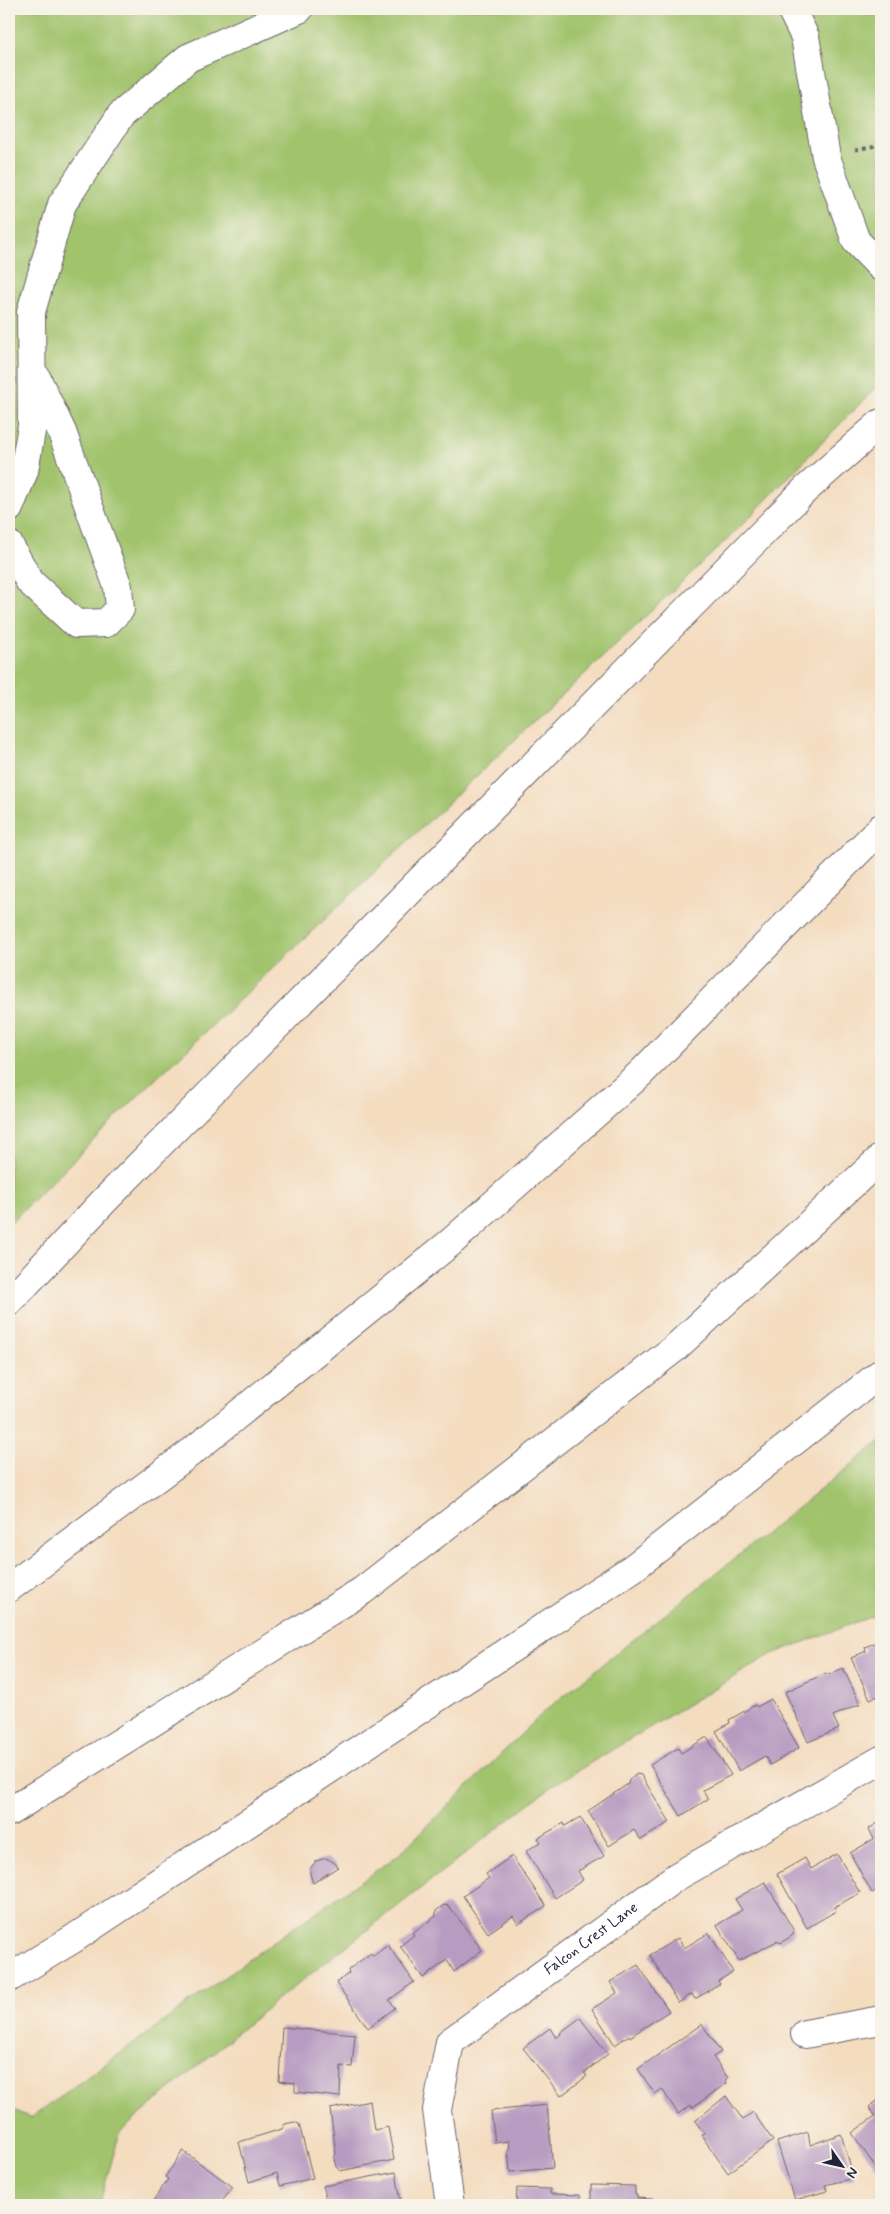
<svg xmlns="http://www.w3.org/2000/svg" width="890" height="2214" viewBox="0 0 890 2214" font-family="Mynerve,sans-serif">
<rect width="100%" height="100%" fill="#f7f3e8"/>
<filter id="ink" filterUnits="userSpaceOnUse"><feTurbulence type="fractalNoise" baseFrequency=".02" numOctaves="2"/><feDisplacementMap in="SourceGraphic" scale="10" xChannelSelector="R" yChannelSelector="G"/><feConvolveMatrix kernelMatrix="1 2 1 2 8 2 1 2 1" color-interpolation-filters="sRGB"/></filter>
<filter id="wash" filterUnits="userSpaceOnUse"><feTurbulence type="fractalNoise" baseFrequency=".0096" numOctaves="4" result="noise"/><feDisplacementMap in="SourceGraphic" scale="20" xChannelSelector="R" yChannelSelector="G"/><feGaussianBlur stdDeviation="1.12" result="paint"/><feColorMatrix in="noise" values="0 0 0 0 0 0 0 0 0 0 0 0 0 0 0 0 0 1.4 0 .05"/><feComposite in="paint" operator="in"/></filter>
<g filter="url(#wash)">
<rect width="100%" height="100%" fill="#f4dcbf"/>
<path fill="#a0c36c" stroke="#617254" d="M9 9H881V382L738 529 145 1089 9 1224Z
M881 1441V1613L772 1654 552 1786 258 2015 120 2132 99 2205H9V2108L31 2118 270 1944 397 1856 546 1710Z"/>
<g id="blocks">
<path fill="#b79bc1" d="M881 1640V1695L870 1699 851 1658 866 1651 865 1647Z
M843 1668 860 1704 833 1716 839 1729 808 1742 785 1692 826 1673 828 1675Z
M771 1699 799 1748 770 1765 765 1756 739 1771 716 1731 730 1723 729 1720 755 1705 757 1707Z
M707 1737 731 1775 703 1790 708 1799 681 1816 650 1765 678 1748 681 1753Z
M637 1774 641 1775 670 1822 641 1840 634 1830 609 1846 588 1811 628 1784 629 1780Z
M580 1817 604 1856 578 1871 583 1880 555 1898 526 1851 541 1842 538 1838 564 1823 565 1826Z
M881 1821V1888L872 1893 850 1853 874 1839 869 1829Z
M837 1854 860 1893 834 1907 836 1911 807 1928 777 1874 805 1858 811 1869Z
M512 1856 546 1906 518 1924 513 1916 488 1933 463 1896 489 1878 486 1874Z
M326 1858 335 1863 338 1867 313 1883 310 1874V1869L316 1861Z
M765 1882 794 1931 792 1936 780 1943 777 1941 739 1961 717 1925 742 1910 735 1899Z
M444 1905 449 1906 482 1950 454 1972 447 1960 423 1978 400 1946 414 1935 412 1933 436 1916V1911Z
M709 1933 733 1972 718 1981 720 1984 695 1999 692 1994 678 2003 650 1955 678 1938 684 1948Z
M388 1945 414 1982 389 2000 395 2008 368 2028 336 1983 349 1973 348 1970 371 1953 373 1956Z
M638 1965 669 2011 630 2037 629 2035 615 2045 592 2009 617 1993 610 1982Z
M580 2018 608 2054 584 2073 587 2076 561 2096 523 2048 550 2028 556 2038 561 2034 560 2033Z
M702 2024 721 2052 713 2057 728 2078 725 2080 727 2083 692 2108 691 2105 678 2114 662 2089 655 2094 638 2069Z
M282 2027 355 2034 352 2067 341 2066 340 2097 295 2092V2083L279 2081Z
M726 2096 743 2120 753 2112 773 2141 728 2173 701 2135 704 2133 695 2121Z
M881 2098V2164L876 2168 852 2133 875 2116 869 2107Z
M370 2101 374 2130 388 2127 394 2160 340 2171 336 2167 334 2158 336 2154 330 2109Z
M547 2105 553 2168 510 2172 508 2149H510L509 2141 495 2143 491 2111Z
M294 2122 299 2124 313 2178 280 2186 277 2173 249 2182 239 2142 282 2129 285 2124Z
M808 2132 810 2145 841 2134 854 2178 825 2185 827 2191 795 2200 777 2142Z
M183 2151 233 2187 218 2205 151 2204 168 2179 165 2177Z
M396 2172 401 2204 326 2205 323 2186Z
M591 2185 635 2186V2195H637V2198L653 2199V2205H591Z
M517 2188 550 2189V2194L580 2195V2205H516Z
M680 2200 695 2205H678Z"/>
</g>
</g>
<g filter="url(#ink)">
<use href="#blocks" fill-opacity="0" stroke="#6c6369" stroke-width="1"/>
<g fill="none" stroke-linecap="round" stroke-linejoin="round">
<g stroke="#6c6369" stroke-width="30">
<g id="minor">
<path d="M791 9 805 37 826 157 856 241 881 267"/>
<path d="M9 508 24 471 32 426 31 312 62 204 121 115 188 58 299 9"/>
<path d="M9 545 30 582 76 624 106 623 120 609 118 587 62 432 36 377"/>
<path d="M805 2034 881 2020"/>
<path id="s1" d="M450 2205 437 2110 450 2042 676 1877 881 1760"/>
</g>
</g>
<g stroke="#6c6369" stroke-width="30">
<path id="highway" d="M9 1302 104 1201 805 490 881 423
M9 1588 194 1450 450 1243 641 1073 881 828
M9 1812 362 1591 675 1348 881 1158
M9 1978 73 1939 633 1568 881 1373"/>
</g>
<path stroke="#6c6369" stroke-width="3" stroke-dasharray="4 4" stroke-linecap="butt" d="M855 150 881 145"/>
<use href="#minor" stroke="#fff" stroke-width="28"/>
<use href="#highway" stroke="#fff" stroke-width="28"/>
</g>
</g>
<g text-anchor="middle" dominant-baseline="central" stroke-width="5" stroke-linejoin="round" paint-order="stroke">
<g font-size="15" fill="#22223b" stroke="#f7f3e8">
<text stroke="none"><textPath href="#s1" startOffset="340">Falcon Crest Lane</textPath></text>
</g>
</g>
<rect width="890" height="2214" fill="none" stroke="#f7f3e8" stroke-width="30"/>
<g transform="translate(842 2166) rotate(124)" stroke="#f7f3e8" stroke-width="4" paint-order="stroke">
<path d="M0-4L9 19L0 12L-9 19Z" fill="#22223b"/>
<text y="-8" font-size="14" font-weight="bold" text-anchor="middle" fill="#22223b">N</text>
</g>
</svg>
